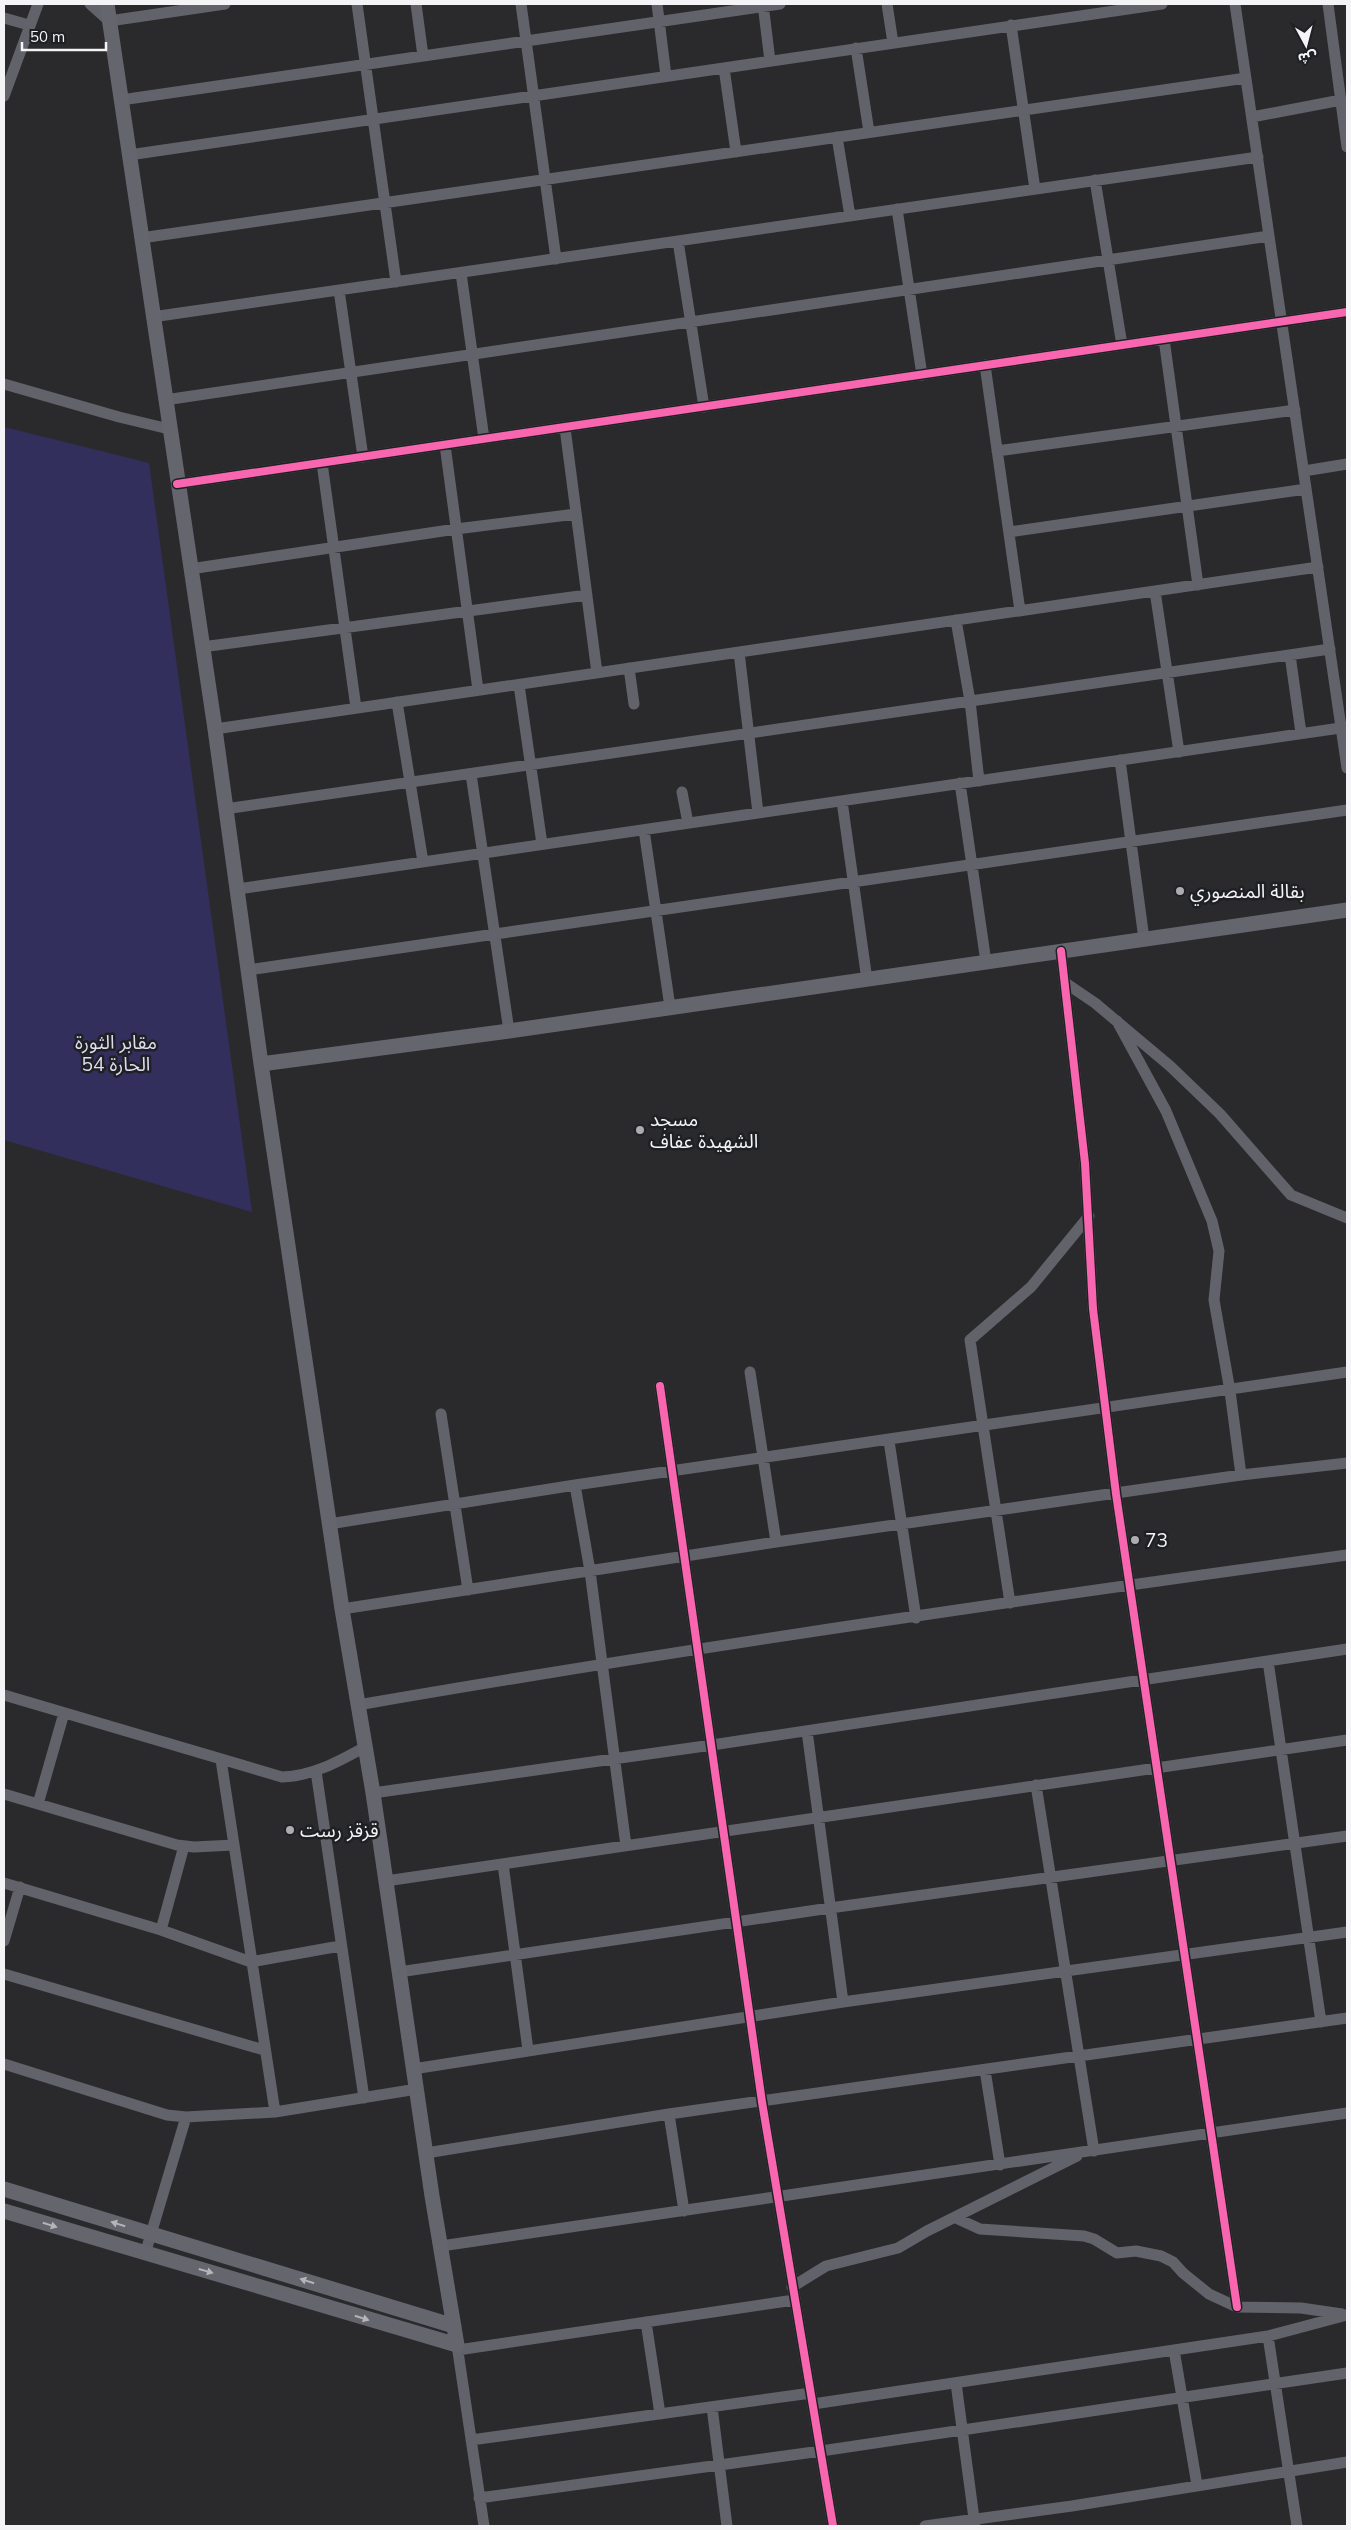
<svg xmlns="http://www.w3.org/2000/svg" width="1351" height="2530" viewBox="0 0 1351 2530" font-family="Mulish,'Noto Sans Arabic',sans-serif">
<rect width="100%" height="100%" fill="#2a2a2d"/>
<path fill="#332f5c" d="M4 427 149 463 252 1212 4 1140Z"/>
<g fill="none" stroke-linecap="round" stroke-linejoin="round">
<path stroke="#62626a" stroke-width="11" d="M90 4 109 21 225 4
M357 4 396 282
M416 4 423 56
M521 4 556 259
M657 4 666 76
M763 4 770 61
M887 4 893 43
M1235 4 1347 768
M1328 4 1347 147
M4 18 29 25
M1011 25 1035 189
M856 48 869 132
M724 68 736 152
M4 96 38 4
M121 100 780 4
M1252 117 1341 100
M837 137 850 216
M129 155 1162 4
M1095 180 1122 345
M897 209 922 375
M141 238 1246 78
M678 241 704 407
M461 273 484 439
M339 290 363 457
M152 317 1258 157
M1164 339 1198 585
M985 365 1020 611
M4 384 119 417 169 429
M165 400 1269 236
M565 428 597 673
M445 445 478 690
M997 451 1295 410
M322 463 356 708
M1304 471 1347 464
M177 484 1347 312
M1009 532 1306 489
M190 569 456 529 576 514
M1155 591 1179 752
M956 620 970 701 979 781
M202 647 587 595
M739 652 758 813
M1290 655 1301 733
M629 668 634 704
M519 685 542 844
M397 702 423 862
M215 729 1318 567
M1120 760 1144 939
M471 774 509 1031
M960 783 986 962
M682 792 688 823
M842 801 867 980
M225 809 1330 649
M644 830 670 1007
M238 889 1347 727
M1061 951 1085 1163 1093 1309 1116 1494 1237 2307
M248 970 1347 810
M1067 984 1095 1003 1170 1066 1220 1114 1291 1195 1347 1218
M1117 1021 1166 1111 1212 1221 1219 1251 1214 1300 1230 1391 1241 1475
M750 1372 776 1542
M660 1386 762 2102 833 2526
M441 1414 468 1590
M889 1441 916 1618
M575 1485 590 1571 626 1846
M329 1524 575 1485 1347 1372
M1010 1603 970 1340 1031 1287 1089 1216
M342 1609 776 1542 1241 1475 1347 1463
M1268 1661 1321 2022
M4 1695 282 1777C312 1776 338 1762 365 1747
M358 1705C686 1648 1017 1600 1347 1555
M807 1731 843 2002
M221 1760 275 2112
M316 1771 364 2098
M1036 1785 1094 2151
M373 1793 712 1745 1347 1649
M4 1794 177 1845 194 1847 234 1845
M38 1804 64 1713
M503 1864 528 2050
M386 1881 1347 1740
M4 1883 161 1930 251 1962 340 1946
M161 1930 184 1846
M4 1941 20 1887
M399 1972 830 1908 1347 1836
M4 1974 264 2050
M4 2064 167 2115 186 2117 275 2112 417 2089
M413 2069 843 2002 1347 1932
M985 2070 1000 2165
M669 2114 684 2211
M426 2153 669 2114 1347 2018
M956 2218 980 2229 1084 2236 1094 2239 1117 2253 1136 2251 1161 2256 1173 2262 1183 2273 1209 2294 1237 2307 1301 2308 1342 2314
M441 2246 1347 2113
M145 2254 186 2117
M792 2287 826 2266 898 2248 927 2231 1077 2156
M646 2322 660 2414
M1268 2336 1297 2526
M457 2345 484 2526
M458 2350 794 2300
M1174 2350 1197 2485
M956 2383 975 2526
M813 2404 1268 2336 1347 2315
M712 2407 727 2526
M471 2440 811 2393
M479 2498 821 2451 1347 2373
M925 2526 1072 2506 1347 2462"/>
<path stroke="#65656e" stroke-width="15" d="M261 1064 509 1031 1347 910
M4 2189 454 2326
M4 2211 457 2345 432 2196 373 1793 342 1609 261 1064 215 729 107 4"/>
<g stroke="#1f2024" stroke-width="11">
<path id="cycleway" d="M177 484 1347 312
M1061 951 1085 1163 1093 1309 1116 1494 1237 2307
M660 1386 762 2102 833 2526"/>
</g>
<use href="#cycleway" stroke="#f766af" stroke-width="8"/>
</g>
<defs><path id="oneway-solid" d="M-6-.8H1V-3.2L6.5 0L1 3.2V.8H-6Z" transform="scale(1.25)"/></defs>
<g fill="#b4b4b9">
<use href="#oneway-solid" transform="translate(118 2224) rotate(-163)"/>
<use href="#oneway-solid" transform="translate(50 2225) rotate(17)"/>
<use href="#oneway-solid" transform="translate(206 2271) rotate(16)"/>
<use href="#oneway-solid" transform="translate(307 2281) rotate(-162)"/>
<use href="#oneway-solid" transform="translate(362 2318) rotate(18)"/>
</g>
<g fill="#adadb0" stroke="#1f2024" stroke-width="2">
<circle cx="1180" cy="891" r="5"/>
<circle cx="640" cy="1130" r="5"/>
<circle cx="1135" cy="1540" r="5"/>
<circle cx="290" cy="1830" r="5"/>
</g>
<g text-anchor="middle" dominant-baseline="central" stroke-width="5" stroke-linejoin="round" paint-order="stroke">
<g font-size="19" fill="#f4f4f7" stroke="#1f2024" text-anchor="start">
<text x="1190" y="891">بقالة المنصوري</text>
<text x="650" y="1119">مسجد<tspan x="650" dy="22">الشهيدة عفاف</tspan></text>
<text x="1145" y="1540">73</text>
<text x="300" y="1830">قزقز رست</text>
</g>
<g font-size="19" fill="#dcddf0" stroke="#1f2024">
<text x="116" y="1042">مقابر الثورة<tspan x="116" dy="22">الحارة 54</tspan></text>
</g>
</g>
<rect width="1351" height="2530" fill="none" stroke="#f4f4f7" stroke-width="10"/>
<g transform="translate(1306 45) rotate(173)" stroke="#1f2024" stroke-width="4" paint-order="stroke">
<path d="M0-4L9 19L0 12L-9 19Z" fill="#f4f4f7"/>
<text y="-8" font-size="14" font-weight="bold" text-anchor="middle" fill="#f4f4f7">ش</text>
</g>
<path d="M22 42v8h84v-8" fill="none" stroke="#f4f4f7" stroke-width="2.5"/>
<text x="30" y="42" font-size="15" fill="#f4f4f7" stroke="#1f2024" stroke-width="4" paint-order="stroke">50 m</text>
</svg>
